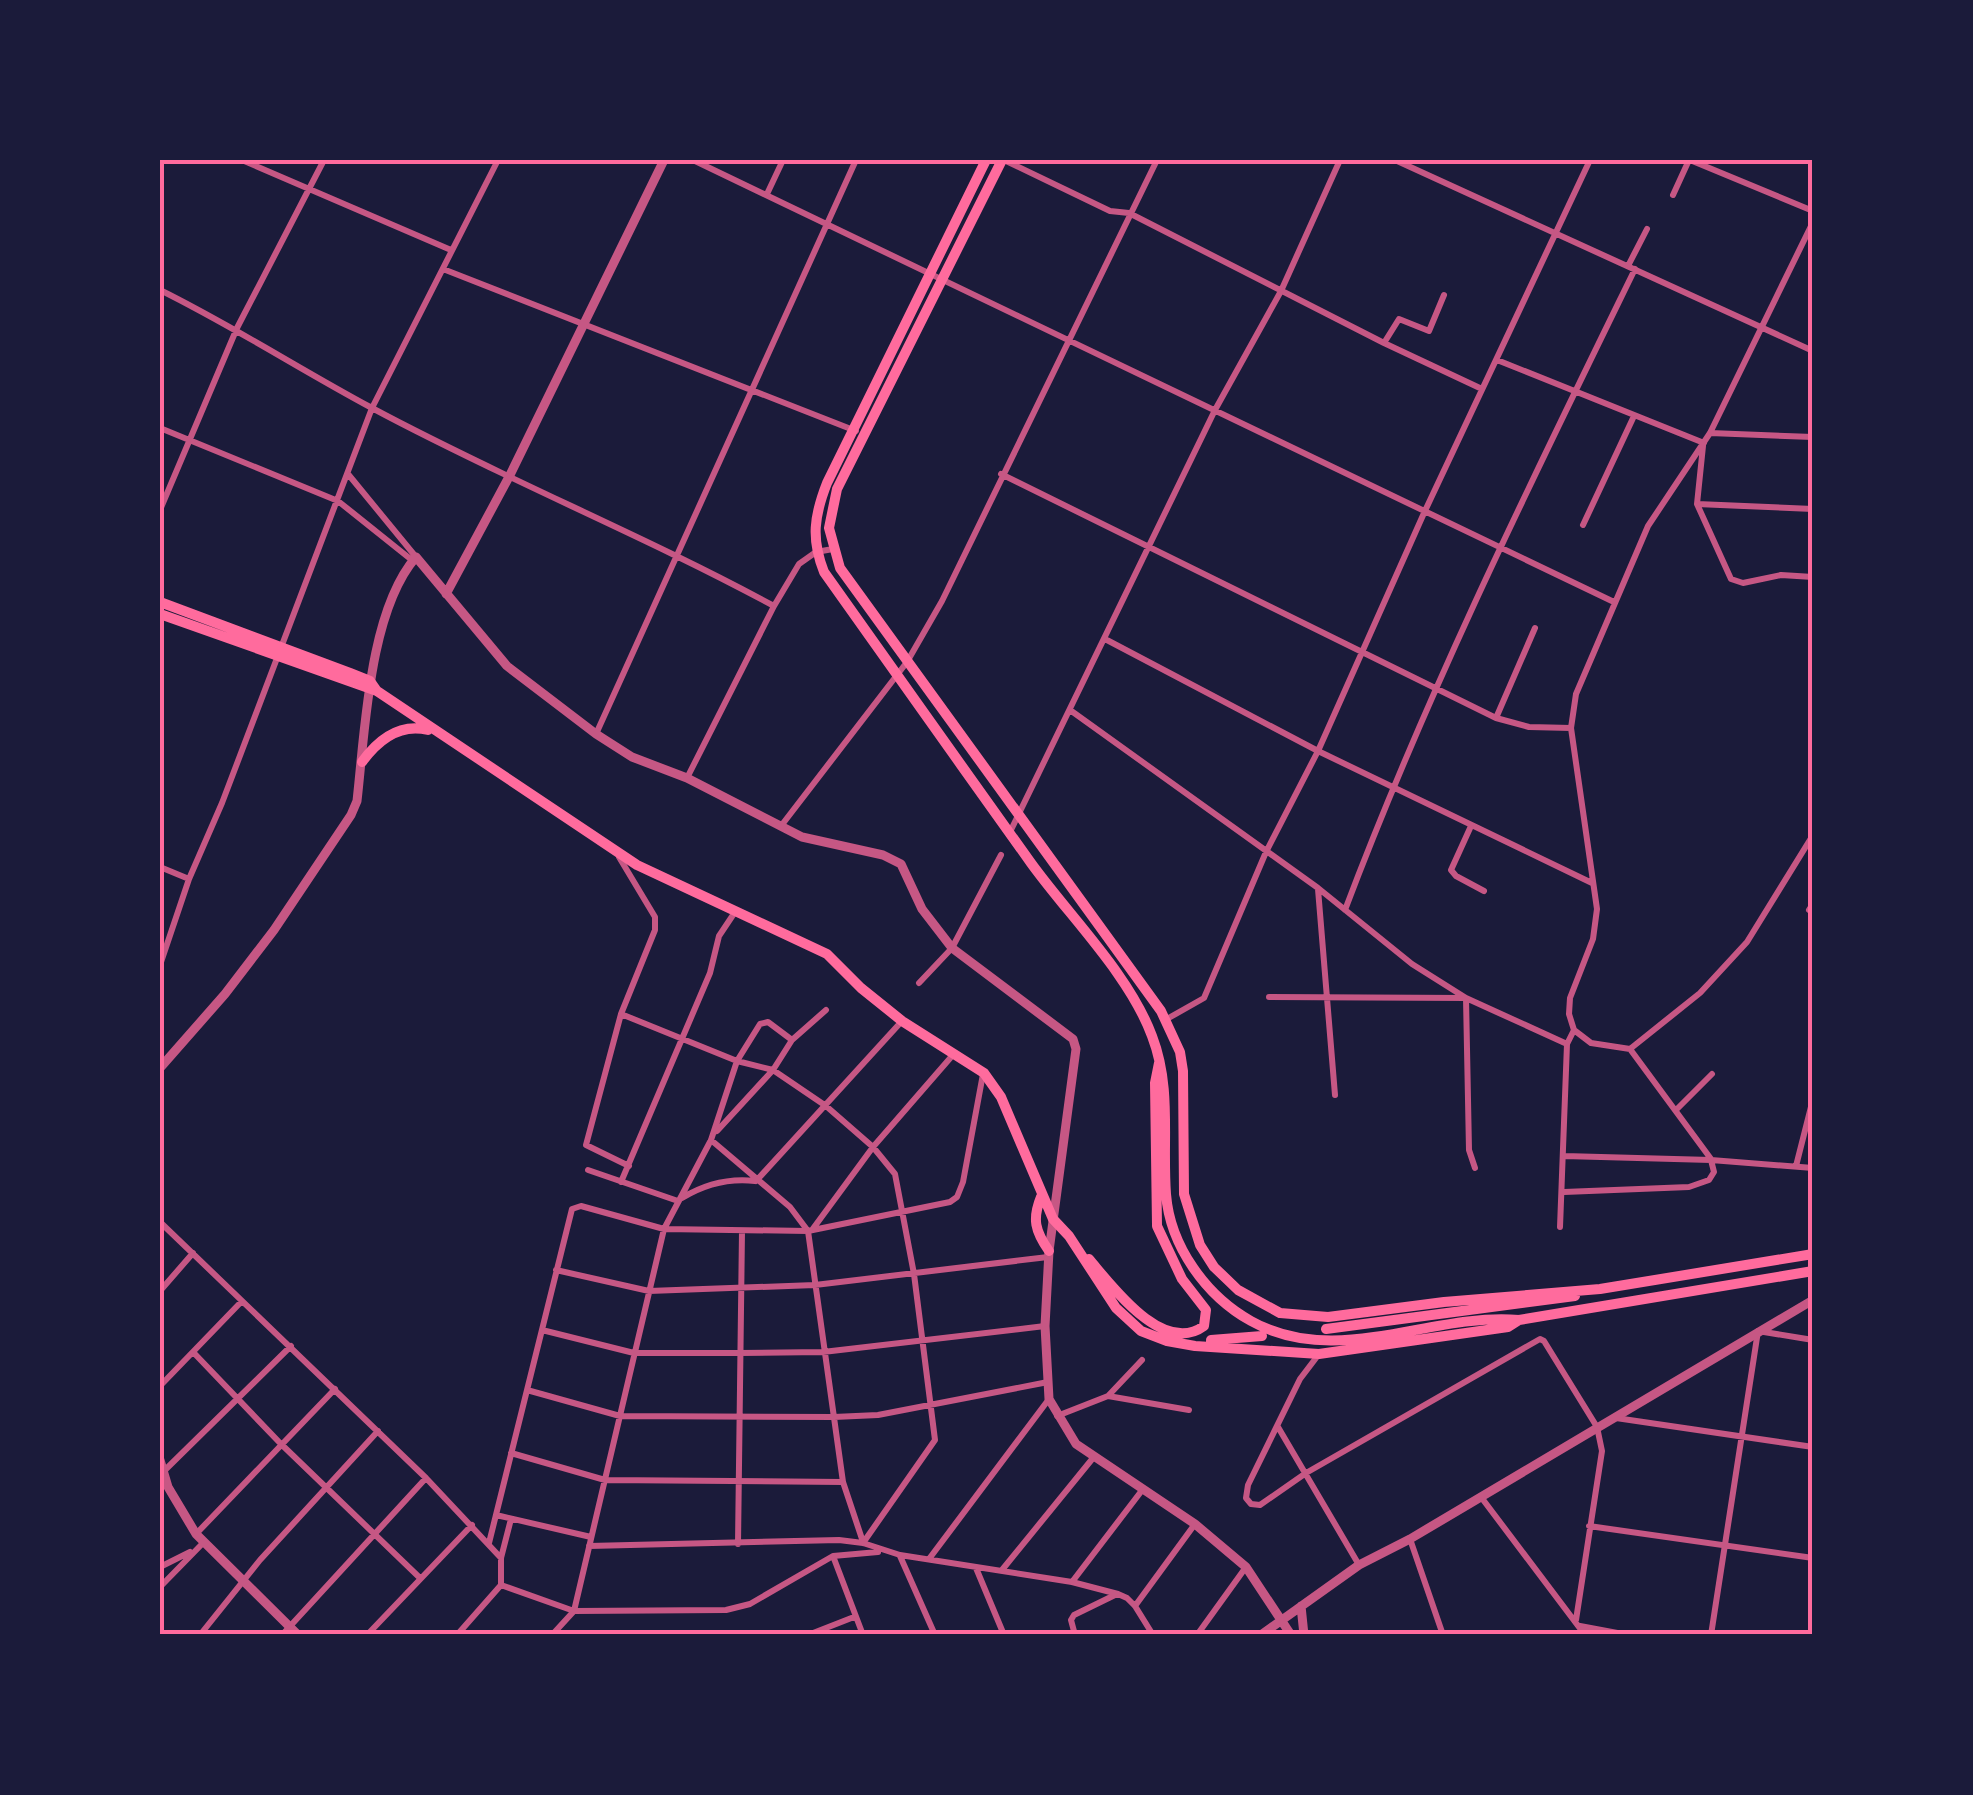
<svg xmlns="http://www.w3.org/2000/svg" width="1973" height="1795" viewBox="0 0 1973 1795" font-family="'IBM Plex Sans',sans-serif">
<rect width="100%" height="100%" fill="#1b1b3a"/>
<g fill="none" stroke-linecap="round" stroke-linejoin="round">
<path stroke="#c65784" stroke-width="6" d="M242 160 451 250
M693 160 1614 602
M1004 160 1110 211 1129 213 1384 343 1482 389
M1395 160 1813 351
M1690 160 1813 211
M160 163 161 160
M767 194 783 160
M1673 195 1689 160
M1628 266 1647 229
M443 269 856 431
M160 290C233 326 301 370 372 408 504 479 643 535 774 606
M1384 343 1399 319 1429 331 1444 295
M1497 360 1704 443
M160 428 338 501 413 561
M1710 433 1813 437
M1703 446 1697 504 1731 579 1743 583 1781 575 1813 577
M348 474 416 557
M1001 474 1496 718 1529 727 1571 728
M1697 504 1813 509
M160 510 237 328 324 160
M1583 525 1634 416
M1105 639 1318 751 1592 883
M1070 710 1318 888 1412 964 1466 998 1567 1044
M1496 718 1535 628
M596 734 856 160
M687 778 774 606 799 564 816 552 833 549
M781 826 907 662 942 601 1157 160
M1471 826 1451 870 1456 876 1484 891
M1010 832 1215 410 1281 291 1340 160
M619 857 655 917V930L621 1014 586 1145 629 1166
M160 867 189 879
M1318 889 1335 1095
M1345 910C1428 690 1532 480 1635 269
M1809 910 1813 904
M160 965 189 879 222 803 372 408 498 160
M919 983 952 948 1001 855
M1269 997 1466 998 1469 1150 1475 1168
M621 1014 737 1061 773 1070 826 1106 873 1147 895 1174 914 1274 935 1440 863 1543
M1165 1020 1204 998 1266 852 1318 751 1424 513 1590 160
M1574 1030 1591 1043 1630 1049
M1630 1049 1700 993 1747 942 1813 835
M1630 1049 1711 1159
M1676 1110 1712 1074
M717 1131 773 1070 792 1040 826 1010
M711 1140 790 1207 808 1231 843 1482 863 1542
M1564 1156 1711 1160 1813 1168
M1796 1166 1813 1099
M588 1170 678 1201
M756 1181 902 1021
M621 1182 710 973 719 936 735 912
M1564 1192 1689 1187 1709 1180 1714 1172 1711 1160
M682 1198C705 1184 729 1178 755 1181
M160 1222 426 1478 501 1558
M1560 1227 1567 1044 1574 1030 1569 1014 1570 998 1593 939 1597 909 1571 728 1576 694 1648 526 1710 433 1813 222
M812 1230 873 1147 952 1056
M556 1270 649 1291 815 1285 1048 1257
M160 1291 193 1253
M542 1330 634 1353H740L823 1352 1045 1326
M193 1352 280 1443 420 1578
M1319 1354 1300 1379 1248 1485 1246 1498 1251 1504 1260 1505 1306 1473 1540 1339 1544 1341 1597 1427 1602 1451 1576 1620
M160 1386 242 1301
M527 1390 620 1416 834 1417 878 1415 1048 1382
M1108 1396 1142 1360
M1057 1416 1108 1396 1189 1410
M1616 1418 1813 1447
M1278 1427 1359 1565
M511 1453 605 1480 843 1482
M164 1471 291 1346
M1481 1497 1585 1635
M496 1515 591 1537
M1589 1526 1813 1558
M196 1534 335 1389
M1410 1539 1443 1635
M489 1543 572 1209 581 1206 664 1229 808 1231 950 1202 957 1197 963 1182 983 1074
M738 1544 742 1231
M589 1546 839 1540 863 1543 900 1555 1072 1582 1118 1594 1127 1598 1135 1606 1153 1635
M833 1556 863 1635
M900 1556 935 1635
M929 1559 1049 1399
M160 1567 190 1552
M976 1568 1004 1635
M1002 1570 1093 1458
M1072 1582 1143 1489
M501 1585 574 1611 726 1610 750 1604 833 1556 878 1552
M160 1587 204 1542
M1135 1606 1195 1524
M1580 1626 1628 1635
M160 1630 165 1635
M200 1635 260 1560 378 1431
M282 1635 426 1478
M367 1635 472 1525
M457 1635 501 1585V1558L511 1519
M552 1635 574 1611 664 1229 711 1140 737 1061 760 1024 768 1022 792 1040
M808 1635 854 1617
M1075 1635 1071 1620 1074 1615 1117 1594
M1197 1635 1246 1567
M1462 1635H1463
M1711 1635 1758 1331 1813 1340"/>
<path stroke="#c65784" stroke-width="9" d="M446 594 510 475 664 160
M160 1068 225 994 274 930 351 815 357 801C365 731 369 611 416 557L507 666 596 734 632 757 687 778 802 837 883 855 901 864 922 909 952 948 1073 1039 1076 1049 1049 1251 1045 1326 1049 1399 1076 1444 1195 1524 1246 1567 1291 1635
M160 1460 168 1487 196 1534 298 1635
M1301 1606 1304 1635
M1261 1635 1359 1565 1410 1539 1813 1300"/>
<path stroke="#ff6b9d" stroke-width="10" d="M986 160 827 483C814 516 811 539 824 572 892 669 962 766 1031 863 1070 917 1129 974 1152 1036 1172 1088 1162 1140 1166 1194 1170 1246 1206 1296 1251 1321 1336 1369 1431 1312 1519 1320L1813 1271
M1002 160 837 489 829 528 840 568 1161 1011 1180 1052 1183 1071 1184 1194 1200 1245 1214 1267 1238 1290 1280 1313 1328 1317 1444 1302 1600 1289 1813 1254
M160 602 350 673 370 681 377 691
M160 614 377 691 637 865 827 954 861 988 902 1021 984 1073 1001 1097 1053 1219 1069 1236 1116 1308 1141 1331 1167 1341 1195 1346 1319 1354 1508 1327 1519 1320
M362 762C378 740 400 723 428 730
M1041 1197C1032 1219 1035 1231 1049 1251
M1089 1259C1112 1286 1163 1356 1204 1326L1206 1310 1182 1279 1157 1226 1155 1083 1159 1063
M1326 1329 1575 1296
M1211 1340 1262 1336"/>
</g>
<rect width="1973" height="1795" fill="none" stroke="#1b1b3a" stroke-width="325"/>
<rect x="162" y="162" width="1648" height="1470" fill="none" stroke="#ff6b9d" stroke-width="4"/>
</svg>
